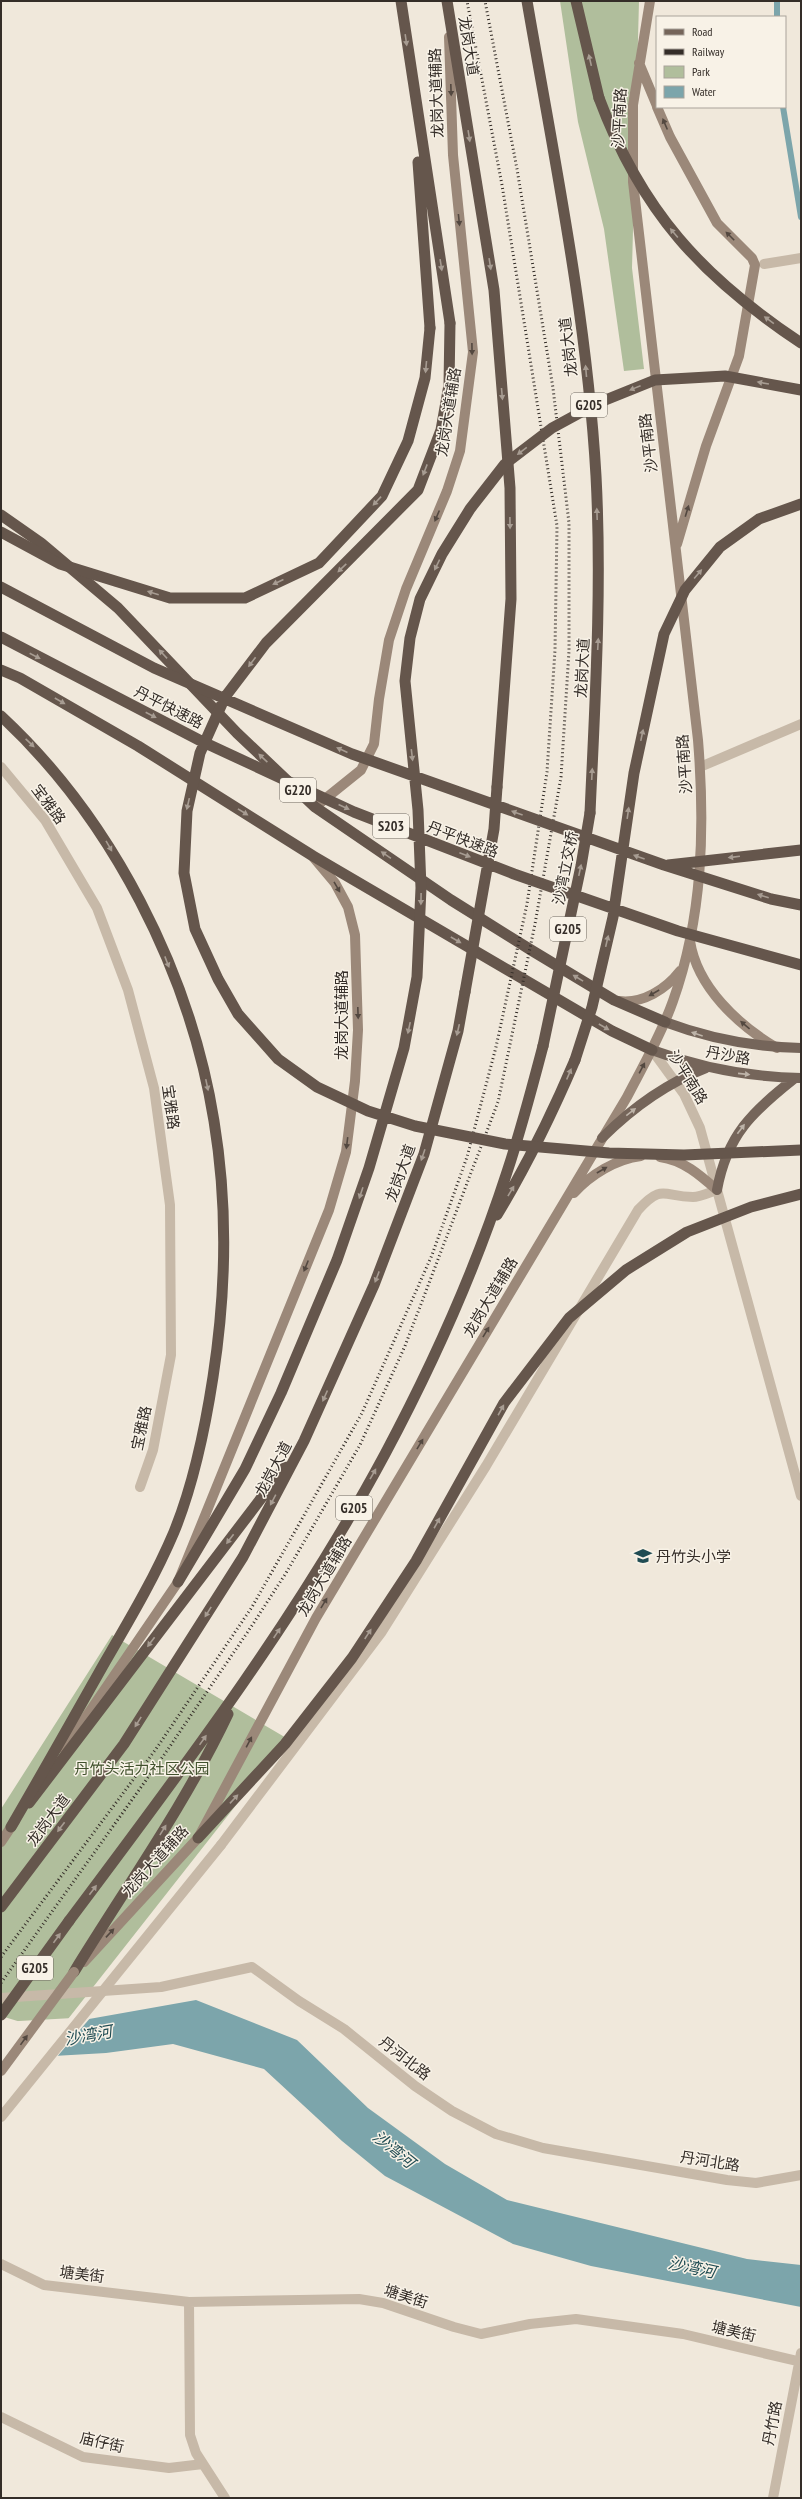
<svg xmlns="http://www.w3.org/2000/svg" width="802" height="2499" viewBox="0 0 802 2499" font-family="'PT Sans Narrow','Noto Sans SC',sans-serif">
<rect width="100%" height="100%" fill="#f0e8db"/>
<path fill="#b0be9c" d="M560 1H639L632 268 644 369 624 371 604 229 578 122Z
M112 1635 288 1739 57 2033 1 2016V1809Z"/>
<path fill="#7ca5ab" d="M196 2000 297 2040 368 2108 445 2164 507 2200 747 2259 801 2265V2307L591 2266 513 2244 385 2176 342 2141 264 2069 173 2044 106 2053 1 2059V2024L89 2019Z"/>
<path fill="#f0e8db" d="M91 2017 56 2058 1 2061V2022Z"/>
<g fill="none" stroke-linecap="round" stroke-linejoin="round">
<path stroke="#7ca5ab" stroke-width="6" d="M777 17V1
M783 107 801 217"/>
<path stroke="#c7b9a8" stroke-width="10" d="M700 767 801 724
M221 1845 381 1633 486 1466 638 1210C663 1183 663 1197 693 1197 701 1197 710 1192 717 1190"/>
<path stroke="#c7b9a8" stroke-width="10" d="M1 767 45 820 97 908 128 990 154 1088 170 1205 171 1355 153 1450 140 1487
M1 1998 161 1987 252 1967 299 2001 344 2029 415 2086 452 2111 496 2134 543 2148 727 2180 756 2183 801 2175
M1 2264 44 2285 189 2302 359 2299 383 2303 454 2327 481 2334 530 2324 576 2319 683 2334 801 2362
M189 2302 190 2435 196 2453 225 2498
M1 2417 83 2457 169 2468 203 2464
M773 2498 801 2353"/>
<path stroke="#c7b9a8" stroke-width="10" d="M764 264 801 258
M652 1050 684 1094 700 1128 801 1496"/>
<path stroke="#9b8879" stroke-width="10" d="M639 63 657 106
M657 107 670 137 717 223 752 258 755 265 739 356 706 446 677 544
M315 807 361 770 374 744 379 699 389 640 406 589 447 491 460 451 473 352 453 155 449 37
M690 941C697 987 738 1025 777 1048
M619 1001C643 1004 666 989 680 971
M660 1157C683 1160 700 1175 717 1190
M574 1193C590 1175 616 1159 641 1156
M64 1749 178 1582 329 1210 346 1152 355 1081 358 1030 355 935 348 907 335 883 314 858
M1 1842 15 1821
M84 1962 198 1838 316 1618 627 1097C643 1066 661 1035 673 1001 703 917 705 827 698 740L633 182V105L650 1"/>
<path stroke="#75655a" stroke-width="10" d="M665 1022C710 1039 753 1047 801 1048
M652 1050C701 1068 749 1077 801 1078
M602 1138C632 1108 667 1083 706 1068
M717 1190C727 1135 752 1112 795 1078"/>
<path stroke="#65564c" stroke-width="11" d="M401 1 450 323
M447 1 494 290 510 488 511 599 497 787
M527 1C554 158 587 317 596 476 602 589 595 701 590 813
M576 1 599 98
M418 162 430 328
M1 515 41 543 118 608 237 733 315 807 451 900 531 950 614 1000 665 1022
M1 670 20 678 138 746 313 856 612 1031 652 1050
M497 1215C527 1165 552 1114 575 1060
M29 1803 285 1467
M1 1907 124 1744 243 1557 304 1441 374 1285 424 1154 458 1031 465 992
M69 1921C182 1770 296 1620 385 1454 433 1364 476 1268 507 1172 521 1130 532 1088 543 1046
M74 1972C126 1887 185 1805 228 1714"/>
<path stroke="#342d28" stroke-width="3" stroke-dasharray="1 3" stroke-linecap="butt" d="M1 1957 156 1749 252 1607 362 1413 432 1255 467 1157 496 1047 527 904 547 772 555 650 557 526 502 185 467 1
M1 1983 164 1755 251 1627 286 1573 360 1445 405 1346 498 1102 535 924 561 777 569 651V523L553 388 517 169 485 1"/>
<path stroke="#c7b9a8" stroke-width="10" d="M1 2117 221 1845"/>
<path stroke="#9b8879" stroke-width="10" d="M1 2071 74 1972"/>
<path stroke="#65564c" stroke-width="11" d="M599 98C641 211 702 277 801 343
M450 323 449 385 441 430 418 490 266 643 225 697 200 753 187 811 184 873 195 929 218 979 238 1014 278 1059 317 1087 368 1111 415 1126 505 1144 609 1153 684 1155 801 1150
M1 532 60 564 170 598H245L319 563 382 496 408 441 425 378 430 328
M1 587 154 668 352 754 664 865 771 899 801 905
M1 637 201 741 354 812 514 874 678 931 801 965
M1 716C112 819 190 972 214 1121 228 1206 226 1293 213 1377 205 1429 194 1483 174 1532 155 1577 130 1619 105 1662 74 1717 43 1772 11 1827
M668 865 801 850
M465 992 494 829 497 787
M543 1046 581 866 590 813
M575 1060 592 1007 613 917 634 773 664 634 685 590 720 547 759 519 801 504
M178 1582 245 1469 281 1393 337 1260 369 1168 404 1048 417 977 421 888 418 810 405 681 410 638 420 599 442 554 470 509 505 464 552 428 598 403 655 380 725 376 801 390
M198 1838 285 1744 352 1658 416 1561 504 1403 569 1318 626 1270 687 1232 751 1207 801 1194
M1 2015 69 1921"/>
</g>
<defs><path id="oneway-solid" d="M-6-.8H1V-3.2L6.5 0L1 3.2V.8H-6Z"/></defs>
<g fill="#a79c92">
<use href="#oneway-solid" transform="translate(406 40) rotate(82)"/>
<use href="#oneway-solid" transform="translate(590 60) rotate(-103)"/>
<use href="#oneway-solid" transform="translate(469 136) rotate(81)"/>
<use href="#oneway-solid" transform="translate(674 233) rotate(-130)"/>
<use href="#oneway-solid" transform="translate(490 264) rotate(81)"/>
<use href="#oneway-solid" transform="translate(441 265) rotate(81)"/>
<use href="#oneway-solid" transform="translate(769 320) rotate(-144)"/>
<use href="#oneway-solid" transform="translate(426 367) rotate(95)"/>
<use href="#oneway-solid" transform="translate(586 371) rotate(-95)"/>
<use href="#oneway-solid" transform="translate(763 383) rotate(-170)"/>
<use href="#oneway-solid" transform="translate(635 388) rotate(158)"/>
<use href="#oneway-solid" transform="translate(502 394) rotate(85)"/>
<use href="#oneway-solid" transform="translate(522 451) rotate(143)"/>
<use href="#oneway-solid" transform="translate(425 470) rotate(111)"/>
<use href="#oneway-solid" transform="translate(377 501) rotate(133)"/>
<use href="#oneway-solid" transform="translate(597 514) rotate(-92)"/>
<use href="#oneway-solid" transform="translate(510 523) rotate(89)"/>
<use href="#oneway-solid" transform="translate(437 565) rotate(116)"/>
<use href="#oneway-solid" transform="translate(342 568) rotate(136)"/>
<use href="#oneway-solid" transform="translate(698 574) rotate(-50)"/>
<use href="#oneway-solid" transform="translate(278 582) rotate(155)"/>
<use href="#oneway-solid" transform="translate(153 593) rotate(-163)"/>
<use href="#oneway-solid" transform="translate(598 644) rotate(-87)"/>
<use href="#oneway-solid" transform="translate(163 654) rotate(-133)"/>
<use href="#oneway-solid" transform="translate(35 656) rotate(27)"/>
<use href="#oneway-solid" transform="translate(252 662) rotate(127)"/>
<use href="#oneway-solid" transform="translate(60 701) rotate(30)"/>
<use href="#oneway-solid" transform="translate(151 715) rotate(27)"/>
<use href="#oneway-solid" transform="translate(642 735) rotate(-78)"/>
<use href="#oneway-solid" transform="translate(30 743) rotate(43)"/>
<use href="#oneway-solid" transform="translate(342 750) rotate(-156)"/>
<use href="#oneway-solid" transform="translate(412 755) rotate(83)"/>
<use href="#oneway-solid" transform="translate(263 758) rotate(-137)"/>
<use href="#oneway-solid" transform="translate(592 774) rotate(-87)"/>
<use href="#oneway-solid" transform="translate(188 804) rotate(103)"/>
<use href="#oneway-solid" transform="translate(344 807) rotate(25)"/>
<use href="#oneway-solid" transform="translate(243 812) rotate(32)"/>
<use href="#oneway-solid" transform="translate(517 813) rotate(-160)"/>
<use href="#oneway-solid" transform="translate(628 813) rotate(-82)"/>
<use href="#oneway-solid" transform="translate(109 846) rotate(60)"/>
<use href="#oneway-solid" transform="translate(386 855) rotate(-146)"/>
<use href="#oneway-solid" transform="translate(465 855) rotate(21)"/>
<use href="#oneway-solid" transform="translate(639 857) rotate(-160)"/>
<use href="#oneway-solid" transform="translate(734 857) rotate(173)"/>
<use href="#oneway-solid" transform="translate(580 870) rotate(-78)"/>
<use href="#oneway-solid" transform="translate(763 896) rotate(-163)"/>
<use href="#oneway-solid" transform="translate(421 899) rotate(91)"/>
<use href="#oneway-solid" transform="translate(456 940) rotate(30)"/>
<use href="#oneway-solid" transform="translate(607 941) rotate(-77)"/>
<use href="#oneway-solid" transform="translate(167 962) rotate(69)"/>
<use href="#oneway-solid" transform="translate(578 978) rotate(-149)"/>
<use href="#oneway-solid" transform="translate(604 1027) rotate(30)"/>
<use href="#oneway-solid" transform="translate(409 1028) rotate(102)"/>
<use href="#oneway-solid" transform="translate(458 1030) rotate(103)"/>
<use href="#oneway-solid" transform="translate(569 1074) rotate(-67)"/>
<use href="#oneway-solid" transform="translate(207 1085) rotate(78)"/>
<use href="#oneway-solid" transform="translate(423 1155) rotate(109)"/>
<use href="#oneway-solid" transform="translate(511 1191) rotate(-59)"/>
<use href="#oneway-solid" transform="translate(361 1193) rotate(109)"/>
<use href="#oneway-solid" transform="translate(377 1277) rotate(111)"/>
<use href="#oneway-solid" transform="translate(325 1396) rotate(114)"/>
<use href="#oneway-solid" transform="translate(501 1410) rotate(-61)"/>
<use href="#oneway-solid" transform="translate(373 1474) rotate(-60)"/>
<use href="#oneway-solid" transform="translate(273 1500) rotate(118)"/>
<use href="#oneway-solid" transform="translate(437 1523) rotate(-61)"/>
<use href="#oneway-solid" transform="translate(230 1539) rotate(127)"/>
<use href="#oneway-solid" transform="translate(208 1612) rotate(122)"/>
<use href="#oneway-solid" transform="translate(277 1633) rotate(-56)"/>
<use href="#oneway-solid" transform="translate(368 1634) rotate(-57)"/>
<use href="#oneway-solid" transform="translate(151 1642) rotate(127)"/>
<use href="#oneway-solid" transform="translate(138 1722) rotate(122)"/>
<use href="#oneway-solid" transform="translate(203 1740) rotate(-55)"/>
<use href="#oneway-solid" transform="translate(234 1799) rotate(-47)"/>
<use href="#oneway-solid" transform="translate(61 1827) rotate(127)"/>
<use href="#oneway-solid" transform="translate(163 1830) rotate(-58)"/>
<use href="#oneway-solid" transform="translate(93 1890) rotate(-53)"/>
<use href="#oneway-solid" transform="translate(57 1938) rotate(-54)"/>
</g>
<g fill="#534840">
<use href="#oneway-solid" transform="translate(451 90) rotate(88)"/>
<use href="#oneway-solid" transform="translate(665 124) rotate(-113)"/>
<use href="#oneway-solid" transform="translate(459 220) rotate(84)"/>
<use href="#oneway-solid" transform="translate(730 236) rotate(-135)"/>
<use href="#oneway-solid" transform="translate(472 349) rotate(89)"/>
<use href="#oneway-solid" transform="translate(687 511) rotate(-73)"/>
<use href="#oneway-solid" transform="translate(437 516) rotate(113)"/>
<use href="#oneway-solid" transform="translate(337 887) rotate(60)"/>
<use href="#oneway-solid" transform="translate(654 993) rotate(150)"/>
<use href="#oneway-solid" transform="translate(358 1013) rotate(88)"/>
<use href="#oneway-solid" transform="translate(745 1025) rotate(-140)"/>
<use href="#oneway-solid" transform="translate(642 1068) rotate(-62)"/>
<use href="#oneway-solid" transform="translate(347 1143) rotate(97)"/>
<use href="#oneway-solid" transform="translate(602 1170) rotate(-30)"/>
<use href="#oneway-solid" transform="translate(306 1266) rotate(112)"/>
<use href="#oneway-solid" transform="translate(486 1332) rotate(-59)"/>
<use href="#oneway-solid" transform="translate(420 1444) rotate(-59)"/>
<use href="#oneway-solid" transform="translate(324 1603) rotate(-59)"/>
<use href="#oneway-solid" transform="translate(249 1742) rotate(-62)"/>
<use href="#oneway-solid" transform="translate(110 1933) rotate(-47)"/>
<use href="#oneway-solid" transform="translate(24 2040) rotate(-54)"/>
</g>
<g fill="#bdb3a8">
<use href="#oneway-solid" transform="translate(697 1034) rotate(-161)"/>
<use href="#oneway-solid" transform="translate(744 1074) rotate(6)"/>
<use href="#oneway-solid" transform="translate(631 1112) rotate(-38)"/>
<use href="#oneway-solid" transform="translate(741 1129) rotate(-53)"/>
</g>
<defs>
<g id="school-bare" transform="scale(1.38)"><path d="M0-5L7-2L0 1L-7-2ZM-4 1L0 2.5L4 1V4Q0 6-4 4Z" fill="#204c53" stroke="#f8f2e7" stroke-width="2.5" paint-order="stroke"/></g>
</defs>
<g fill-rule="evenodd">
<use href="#school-bare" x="643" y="1556"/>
</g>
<g text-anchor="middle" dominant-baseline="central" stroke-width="3" stroke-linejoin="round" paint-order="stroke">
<g fill="#f8f2e7" stroke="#6f6861" stroke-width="1">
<rect x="571" y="393" width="36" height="24" rx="3"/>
<rect x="280" y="778" width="36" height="24" rx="3"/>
<rect x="373" y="814" width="36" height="24" rx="3"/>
<rect x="550" y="917" width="36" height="24" rx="3"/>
<rect x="336" y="1496" width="36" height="24" rx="3"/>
<rect x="17" y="1956" width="36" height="24" rx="3"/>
</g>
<g font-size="14" font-weight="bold" fill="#342d28">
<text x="589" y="405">G205</text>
<text x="298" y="790">G220</text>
<text x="391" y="826">S203</text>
<text x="568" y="929">G205</text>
<text x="354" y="1508">G205</text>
<text x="35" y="1968">G205</text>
</g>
<g font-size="15" fill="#342d28" stroke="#f8f2e7">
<text transform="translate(469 46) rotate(81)">龙岗大道</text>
<text transform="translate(436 93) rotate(-92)">龙岗大道辅路</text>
<text transform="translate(619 118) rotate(-87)">沙平南路</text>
<text transform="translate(568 347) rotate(-97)">龙岗大道</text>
<text transform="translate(448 412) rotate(-81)">龙岗大道辅路</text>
<text transform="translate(648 443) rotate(-97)">沙平南路</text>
<text transform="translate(582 668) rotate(-87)">龙岗大道</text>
<text transform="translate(169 707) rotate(27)">丹平快速路</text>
<text transform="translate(684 764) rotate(-94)">沙平南路</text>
<text transform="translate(49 804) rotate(53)">宝雅路</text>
<text transform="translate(463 839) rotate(21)">丹平快速路</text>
<text transform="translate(565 868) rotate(-79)">沙湾立交桥</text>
<text transform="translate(341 1015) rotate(-90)">龙岗大道辅路</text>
<text transform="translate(728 1055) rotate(10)">丹沙路</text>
<text transform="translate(688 1077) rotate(58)">沙平南路</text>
<text transform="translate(171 1107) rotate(82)">宝雅路</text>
<text transform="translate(400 1173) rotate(-70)">龙岗大道</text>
<text transform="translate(490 1297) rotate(-59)">龙岗大道辅路</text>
<text transform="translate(141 1428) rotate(-78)">宝雅路</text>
<text transform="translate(273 1469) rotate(-62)">龙岗大道</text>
<text transform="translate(324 1576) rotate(-59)">龙岗大道辅路</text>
<text transform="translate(48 1820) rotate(-53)">龙岗大道</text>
<text transform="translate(155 1861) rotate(-48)">龙岗大道辅路</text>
<text transform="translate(405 2058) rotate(38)">丹河北路</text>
<text transform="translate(710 2161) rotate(9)">丹河北路</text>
<text transform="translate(82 2274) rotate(7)">塘美街</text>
<text transform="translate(406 2296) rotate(18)">塘美街</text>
<text transform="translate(734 2331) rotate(13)">塘美街</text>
<text transform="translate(772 2423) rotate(-79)">丹竹路</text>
<text transform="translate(102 2442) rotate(13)">庙仔街</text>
</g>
<g font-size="15" fill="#342d28" stroke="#f8f2e7" text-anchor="start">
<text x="656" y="1556">丹竹头小学</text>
</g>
<g font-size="15" fill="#41512d" stroke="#f8f2e7">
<text x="142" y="1768">丹竹头活力社区公园</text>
</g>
<g font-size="16" font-style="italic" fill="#204c53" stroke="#f8f2e7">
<text transform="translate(88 2035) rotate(-10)">沙湾河</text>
<text transform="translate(394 2149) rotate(39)">沙湾河</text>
<text transform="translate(692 2267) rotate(12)">沙湾河</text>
</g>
</g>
<rect width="802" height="2499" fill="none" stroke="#342d28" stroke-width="4"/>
<rect x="656" y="16" width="130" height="92" fill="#f8f2e7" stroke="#aaa39b"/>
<rect x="664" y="29" width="20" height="6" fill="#75655a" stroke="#aaa39b"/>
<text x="692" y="36" font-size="12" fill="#342d28">Road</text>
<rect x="664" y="49" width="20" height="6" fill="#342d28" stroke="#aaa39b"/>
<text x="692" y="56" font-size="12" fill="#342d28">Railway</text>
<rect x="664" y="66" width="20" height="12" fill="#b0be9c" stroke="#aaa39b"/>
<text x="692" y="76" font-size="12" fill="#342d28">Park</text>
<rect x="664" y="86" width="20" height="12" fill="#7ca5ab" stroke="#aaa39b"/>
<text x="692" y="96" font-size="12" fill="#342d28">Water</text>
</svg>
